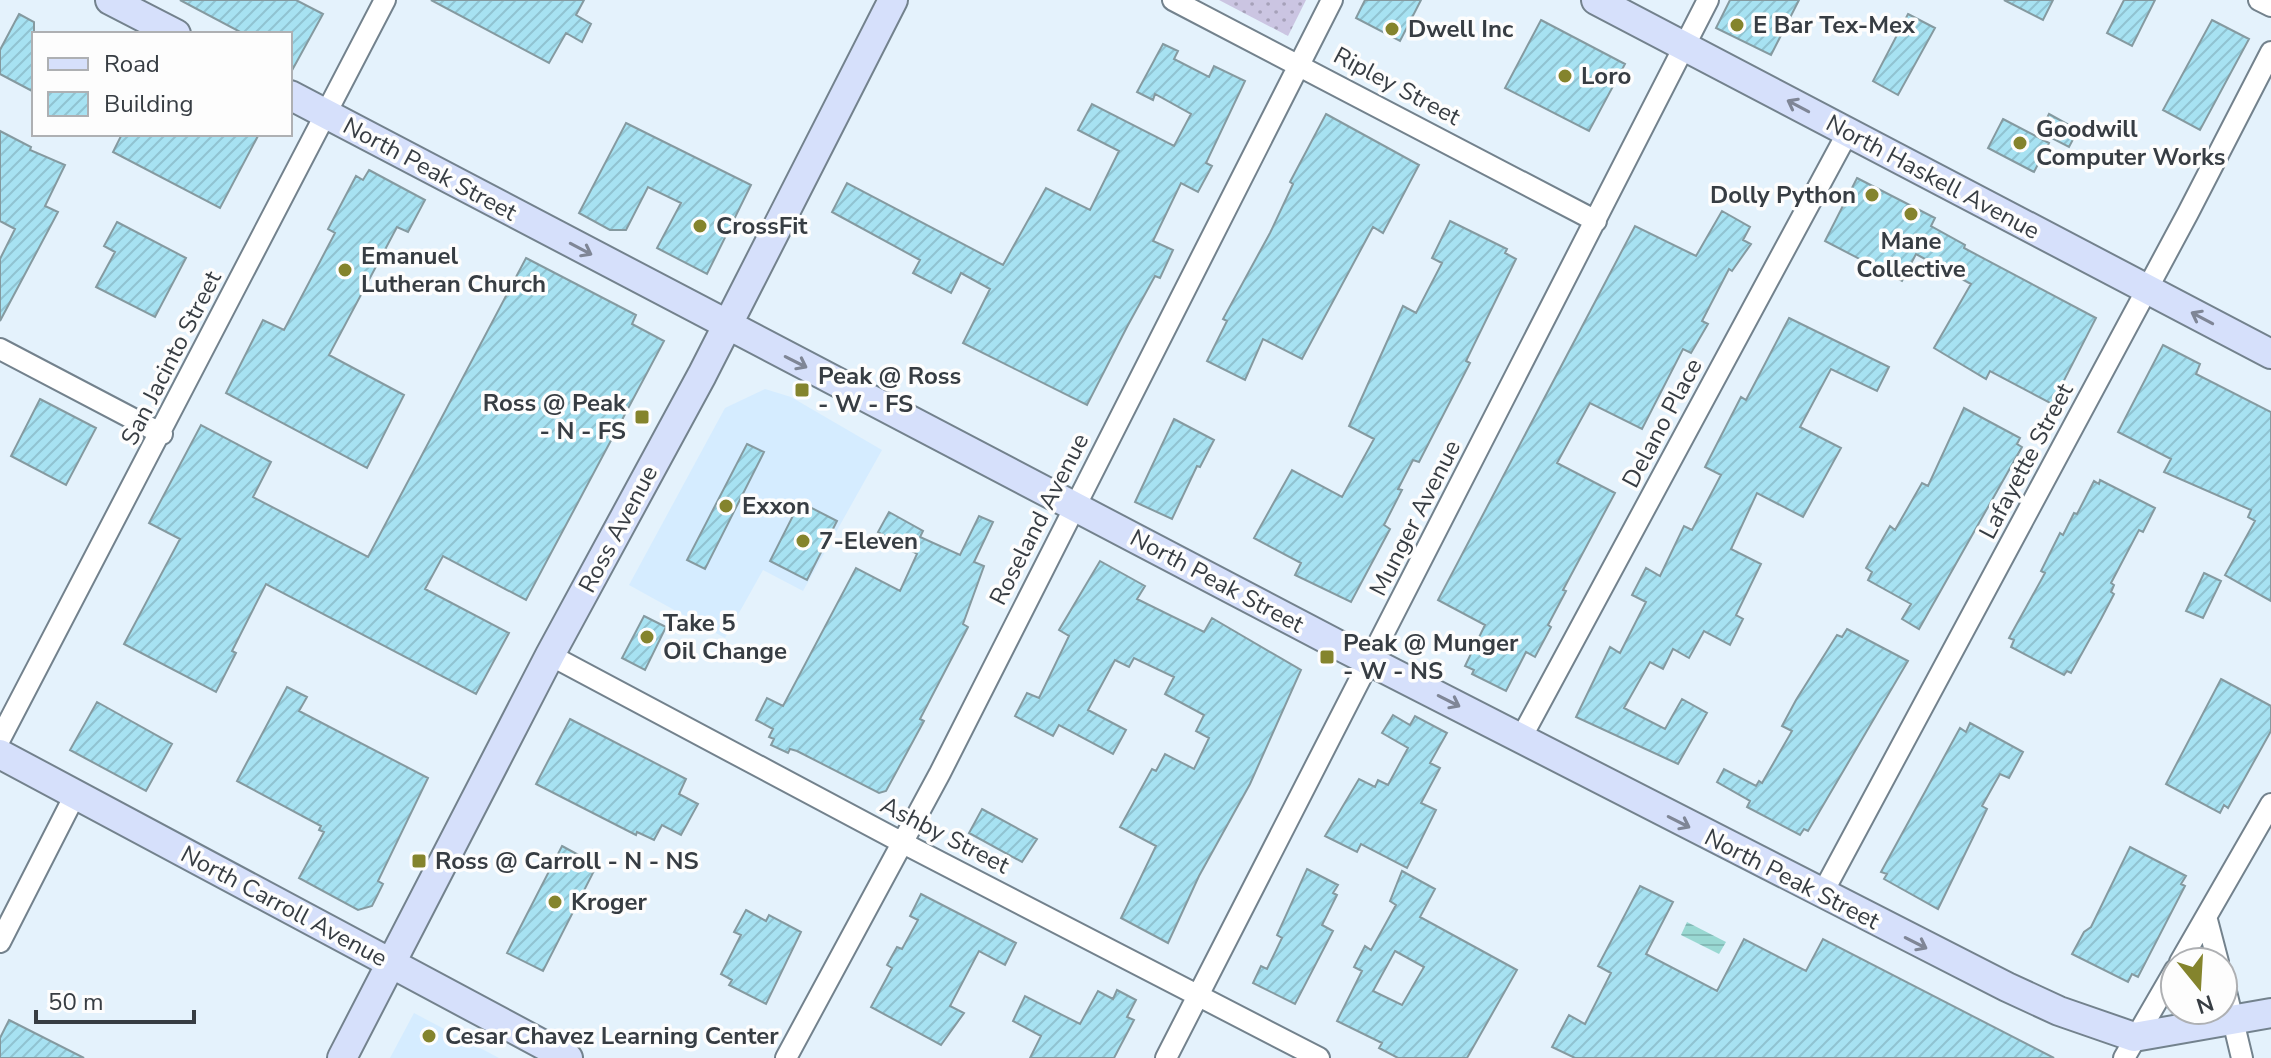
<svg xmlns="http://www.w3.org/2000/svg" width="2271" height="1058" viewBox="0 0 2271 1058" font-family="'Nunito Sans',sans-serif">
<defs>
<pattern id="grass-dots" width="8" height="8" patternUnits="userSpaceOnUse" patternTransform="scale(2)"><rect width="8" height="8" fill="#cbc5e2"/><path d="M2 2h.1M6 6h.1" fill="none" stroke="#a6a1b9" stroke-width="1.8" stroke-linecap="round"/></pattern>
<pattern id="water-rules" width="6" height="5" patternUnits="userSpaceOnUse" patternTransform="scale(2)"><rect width="6" height="5" fill="#99d8d2"/><path d="M0 2.5h6" fill="none" stroke="#84bab6"/></pattern>
<pattern id="building-hatch" width="6" height="6" patternUnits="userSpaceOnUse" patternTransform="scale(2)"><rect width="6" height="6" fill="#a7e2f2"/><path d="M-1 1l2-2M0 6l6-6M5 7l2-2" fill="none" stroke="#90c3d1"/></pattern>
</defs>
<rect width="100%" height="100%" fill="#e4f2fc"/>
<path fill="#d5ecff" d="M765 389 791 397 882 450 803 591 763 570 725 638 629 585 725 408Z
M414 1013 499 1058H390Z"/>
<path fill="url(#grass-dots)" d="M1219 0H1306L1288 36Z"/>
<path fill="url(#water-rules)" d="M1687 922 1726 942 1719 954 1681 935Z"/>
<path fill="url(#building-hatch)" stroke="#859aa0" stroke-width="2" fill-rule="evenodd" d="M180 0H296L323 14 290 74V34H244Z
M431 0H584L576 15 591 24 582 42 566 33 549 63Z
M1365 0H1421L1400 41 1356 18Z
M1730 0H1799L1771 55 1716 28Z
M2004 0H2053L2043 20Z
M2124 0H2155L2132 46 2107 33Z
M19 14 34 22V92L0 74V50Z
M1908 14 1935 28 1898 95 1873 81Z
M1541 20 1625 64 1589 131 1505 88Z
M2212 20 2249 39 2200 130 2163 110Z
M1163 44 1178 51 1174 59 1209 77 1214 66 1245 81 1206 163 1212 166 1198 192 1181 183 1153 241 1173 250 1160 278 1155 276 1128 325 1087 405 963 343 990 289 961 273 951 293 913 273 920 260 832 212 847 183 1003 265 1046 188 1090 210 1119 151 1078 130 1092 104 1174 146 1191 114 1155 94 1153 100 1137 92Z
M1326 114 1419 165 1383 233 1373 227 1302 359 1263 339 1245 380 1207 361 1227 321 1223 319 1270 233 1293 184 1290 182Z
M2049 114 2078 130 2069 147 2040 132Z
M2003 119 2049 143 2034 172 1988 148Z
M626 123 751 185 707 274 657 248 681 203 648 187 626 230H610L579 213Z
M0 131 31 147 30 150 65 165 45 206 58 212 0 321V259L15 229 0 221Z
M122 134H259L220 208 113 152Z
M369 170 425 200 408 232 397 227 329 355 404 395 367 468 226 393 263 320 284 330 335 233 328 229 356 176 363 180Z
M1857 178 1935 218 1931 226 1965 245 1964 248 2096 318 2052 404 1990 371 1986 379 1934 348 1971 284 1916 254 1902 281 1825 241Z
M1722 211 1750 227 1743 240 1751 244 1732 271 1729 269 1702 321 1708 324 1691 353 1683 349 1642 429 1590 403 1557 463 1615 493 1563 590 1566 591 1548 625 1551 627 1535 657 1526 652 1506 691 1472 674 1474 670 1465 666 1485 625 1438 600 1635 226 1696 256Z
M1450 221 1507 249 1505 253 1516 259 1466 361 1470 363 1419 462 1413 460 1398 489 1402 490 1384 525 1390 529 1351 602 1295 575 1301 563 1254 538 1292 470 1342 497 1374 439 1349 426 1403 306 1416 313 1442 263 1432 258Z
M117 222 186 258 155 317 96 287 115 252 104 246Z
M526 258 636 315 632 324 664 341 526 600 443 556 425 589 509 633 476 694 266 584 232 651 236 653 216 692 124 644 180 539 149 523 201 425 271 462 253 497 368 557Z
M1789 318 1889 367 1877 391 1831 369 1800 427 1841 448 1803 517 1757 493 1731 549 1761 564 1736 615 1743 619 1730 645 1704 631 1689 658 1673 649 1663 669 1650 662 1624 708 1665 729 1682 699 1707 713 1678 764 1576 717 1610 647 1620 653 1646 602 1632 595 1646 568 1660 576 1684 526 1692 530 1721 475 1705 467 1741 397 1746 400Z
M2163 345 2200 364 2196 374 2271 412V601L2225 575 2255 521 2248 517 2251 510 2164 472 2171 459 2118 432Z
M40 399 96 428 66 485 11 456Z
M1964 408 2020 438 2017 444 2022 447 1919 629 1902 619 1911 604 1868 580 1872 572 1866 568 1890 526 1895 530 1922 483 1928 486Z
M1174 419 1214 440 1200 467 1197 466 1172 519 1135 502Z
M747 444 764 452 705 569 687 560Z
M2100 480 2155 508 2143 532 2139 530 2111 583 2114 585 2111 592 2114 594 2101 619 2071 673 2067 671 2064 675 2011 647 2014 640 2009 638 2045 573 2041 571 2060 533 2063 535 2074 513 2077 514 2094 481 2099 484Z
M800 502 837 521 807 580 770 561Z
M889 512 923 531 920 537 960 555 979 516 993 522 974 562 984 566 963 624 968 627 920 719 924 721 886 791 879 793 797 751 790 749 788 753 771 745 774 739 769 737 773 729 756 720 767 698 783 706 856 568 900 591 917 554 878 532Z
M1100 561 1145 586 1137 599 1204 632 1212 618 1301 670 1250 784 1199 876 1168 943 1121 918 1156 846 1120 827 1152 769 1156 771 1165 754 1194 769 1209 738 1196 731 1204 715 1165 694 1174 677 1134 658 1129 667 1115 660 1088 710 1126 730 1113 754 1059 725 1053 736 1015 716 1027 693 1039 698 1069 636 1059 630Z
M2204 573 2221 581 2203 618 2186 611Z
M644 616 666 627 645 670 622 658Z
M1847 629 1908 661 1808 831 1804 829 1800 835 1747 807 1750 801 1717 782 1724 769 1756 786 1759 781 1762 783 1792 731 1782 726 1796 700 1837 635 1842 637Z
M2221 679 2271 706V731L2228 808 2224 805 2220 813 2166 784Z
M287 687 307 697 299 711 428 778 378 881 383 884 372 906 358 910 299 878 324 832 319 830 321 826 237 781Z
M97 702 172 744 146 791 70 750Z
M1393 715 1410 725 1415 716 1447 733 1430 763 1440 768 1421 803 1436 810 1407 868 1361 844 1357 852 1325 836 1359 779 1375 787 1378 780 1388 785 1408 748 1382 733Z
M570 719 686 779 679 794 698 804 681 835 662 825 654 840 637 832 636 835 536 784Z
M1970 723 2023 752 2009 778 2000 774 1982 806 1987 809 1938 909 1884 879 1887 874 1881 872 1960 728 1966 732Z
M982 809 1037 839 1022 862 969 833Z
M562 846 597 865 543 971 507 953Z
M2130 847 2186 876 2181 884 2185 886 2138 977 2132 974 2128 982 2072 954 2084 932 2091 927Z
M1307 869 1338 885 1333 893 1337 895 1322 925 1333 931 1295 1004 1253 983 1261 966 1267 969 1282 938 1277 935Z
M1402 871 1435 889 1420 917 1517 970 1467 1058H1398L1379 1048 1382 1043 1337 1021 1362 971 1354 967 1365 946 1371 950 1396 905 1390 901ZM1395 951 1424 967 1402 1005 1373 991Z
M1640 886 1673 902 1646 954 1717 991 1744 939 1806 971 1823 939 2054 1058H1575L1552 1047 1569 1015 1585 1024 1611 973 1598 966Z
M921 894 1016 943 1005 965 979 951 950 1006 964 1013 941 1045 871 1007 892 968 887 965 897 947 902 949 918 920 910 916Z
M746 910 766 921 769 915 801 932 766 1004 729 985 732 980 721 974 741 935 734 932Z
M1117 990 1136 1000 1127 1017 1134 1020 1114 1058H1030L1041 1036 1013 1021 1025 996 1080 1024 1098 991 1113 999Z
M9 1020 84 1058H0V1038Z"/>
<g fill="none" stroke-linecap="round" stroke-linejoin="round">
<g stroke="#73828d" stroke-width="24">
<path id="street" d="M1173 0 1596 221
M2259 0 2271 6
M0 349 162 434
M550 655 901 842 1319 1058
M1521 738 1848 132
M0 739 385 0
M1822 894 2188 213 2271 52
M2207 920 2218 962
M0 942 75 795
M2180 962 2271 804
M2223 979 2242 1058
M786 1058 940 773 1332 0
M1166 1058 1708 0
M2124 1058 2175 970"/>
</g>
<g stroke="#73828d" stroke-width="32">
<path id="secondary" d="M110 0 176 34
M1596 0 2271 354
M290 95 1346 649 2007 987 2059 1011 2134 1037 2271 1013
M0 754 568 1058
M342 1058 550 655 702 375 893 0"/>
</g>
<use href="#street" stroke="#fff" stroke-width="20"/>
<use href="#secondary" stroke="#d6e0fb" stroke-width="28"/>
</g>
<defs><path id="oneway-shaft" d="M-6 0H5M1.5-3L5.5 0L1.5 3" fill="none" stroke-width="1.6" stroke-linecap="round" stroke-linejoin="round" transform="scale(2)"/></defs>
<g stroke="#7f8696">
<use href="#oneway-shaft" transform="translate(1798 106) rotate(-152)"/>
<use href="#oneway-shaft" transform="translate(581 249) rotate(28)"/>
<use href="#oneway-shaft" transform="translate(2202 318) rotate(-152)"/>
<use href="#oneway-shaft" transform="translate(796 362) rotate(27)"/>
<use href="#oneway-shaft" transform="translate(1449 701) rotate(27)"/>
<use href="#oneway-shaft" transform="translate(1679 822) rotate(27)"/>
<use href="#oneway-shaft" transform="translate(1916 943) rotate(27)"/>
</g>
<g fill="#84842d" stroke="#fdfdfd" stroke-width="3">
<circle cx="1737" cy="25" r="8"/>
<circle cx="1392" cy="29" r="8"/>
<circle cx="1565" cy="76" r="8"/>
<circle cx="2020" cy="143" r="8"/>
<circle cx="1872" cy="195" r="8"/>
<circle cx="1911" cy="214" r="8"/>
<circle cx="700" cy="226" r="8"/>
<circle cx="345" cy="270" r="8"/>
<rect x="794" y="382" width="16" height="16" rx="4"/>
<rect x="634" y="409" width="16" height="16" rx="4"/>
<circle cx="726" cy="506" r="8"/>
<circle cx="803" cy="541" r="8"/>
<circle cx="647" cy="637" r="8"/>
<rect x="1319" y="649" width="16" height="16" rx="4"/>
<rect x="411" y="853" width="16" height="16" rx="4"/>
<circle cx="555" cy="902" r="8"/>
<circle cx="429" cy="1036" r="8"/>
</g>
<g text-anchor="middle" dominant-baseline="central" stroke-width="7" stroke-linejoin="round" paint-order="stroke">
<g font-size="24" font-weight="bold" fill="#373d43" stroke="#fdfdfd" text-anchor="start">
<text x="1753" y="25">E Bar Tex-Mex</text>
<text x="1408" y="29">Dwell Inc</text>
<text x="1581" y="76">Loro</text>
<text x="2036" y="129">Goodwill<tspan x="2036" dy="28">Computer Works</tspan></text>
<text x="1856" y="195" text-anchor="end">Dolly Python</text>
<text x="716" y="226">CrossFit</text>
<text x="1911" y="241" text-anchor="middle">Mane<tspan x="1911" dy="28">Collective</tspan></text>
<text x="361" y="256">Emanuel<tspan x="361" dy="28">Lutheran Church</tspan></text>
<text x="818" y="376">Peak @ Ross<tspan x="818" dy="28">- W - FS</tspan></text>
<text x="626" y="403" text-anchor="end">Ross @ Peak<tspan x="626" dy="28">- N - FS</tspan></text>
<text x="742" y="506">Exxon</text>
<text x="819" y="541">7-Eleven</text>
<text x="663" y="623">Take 5<tspan x="663" dy="28">Oil Change</tspan></text>
<text x="1343" y="643">Peak @ Munger<tspan x="1343" dy="28">- W - NS</tspan></text>
<text x="435" y="861">Ross @ Carroll - N - NS</text>
<text x="571" y="902">Kroger</text>
<text x="445" y="1036">Cesar Chavez Learning Center</text>
</g>
<g font-size="24" fill="#373d43" stroke="#fdfdfd">
<text transform="translate(1397 86) rotate(28)">Ripley Street</text>
<text transform="translate(430 169) rotate(28)">North Peak Street</text>
<text transform="translate(1933 177) rotate(28)">North Haskell Avenue</text>
<text transform="translate(171 358) rotate(-63)">San Jacinto Street</text>
<text transform="translate(1662 423) rotate(-62)">Delano Place</text>
<text transform="translate(2026 461) rotate(-62)">Lafayette Street</text>
<text transform="translate(1415 518) rotate(-63)">Munger Avenue</text>
<text transform="translate(1039 519) rotate(-63)">Roseland Avenue</text>
<text transform="translate(618 529) rotate(-62)">Ross Avenue</text>
<text transform="translate(1217 581) rotate(28)">North Peak Street</text>
<text transform="translate(945 835) rotate(27)">Ashby Street</text>
<text transform="translate(1792 879) rotate(27)">North Peak Street</text>
<text transform="translate(284 906) rotate(28)">North Carroll Avenue</text>
</g>
</g>
<rect x="32" y="32" width="260" height="104" fill="#fdfdfd" stroke="#aeb0b3" stroke-width="2"/>
<rect x="48" y="58" width="40" height="12" fill="#d6e0fb" stroke="#aeb0b3" stroke-width="2"/>
<text x="104" y="72" font-size="24" fill="#373d43">Road</text>
<rect x="48" y="92" width="40" height="24" fill="url(#building-hatch)" stroke="#aeb0b3" stroke-width="2"/>
<text x="104" y="112" font-size="24" fill="#373d43">Building</text>
<g transform="translate(2199 986) rotate(162)"><circle r="38" fill="#fdfdfd" stroke="#aeb0b3" stroke-width="2"/>
<path d="M0-6L14 30L0 20L-14 30Z" fill="#84842d"/>
<text y="-12" font-size="22" font-weight="bold" text-anchor="middle" fill="#373d43">N</text>
</g>
<path d="M36 1010v12h158v-12" fill="none" stroke="#373d43" stroke-width="4"/>
<text x="48" y="1010" font-size="24" fill="#373d43" stroke="#fdfdfd" stroke-width="6" paint-order="stroke">50 m</text>
</svg>
